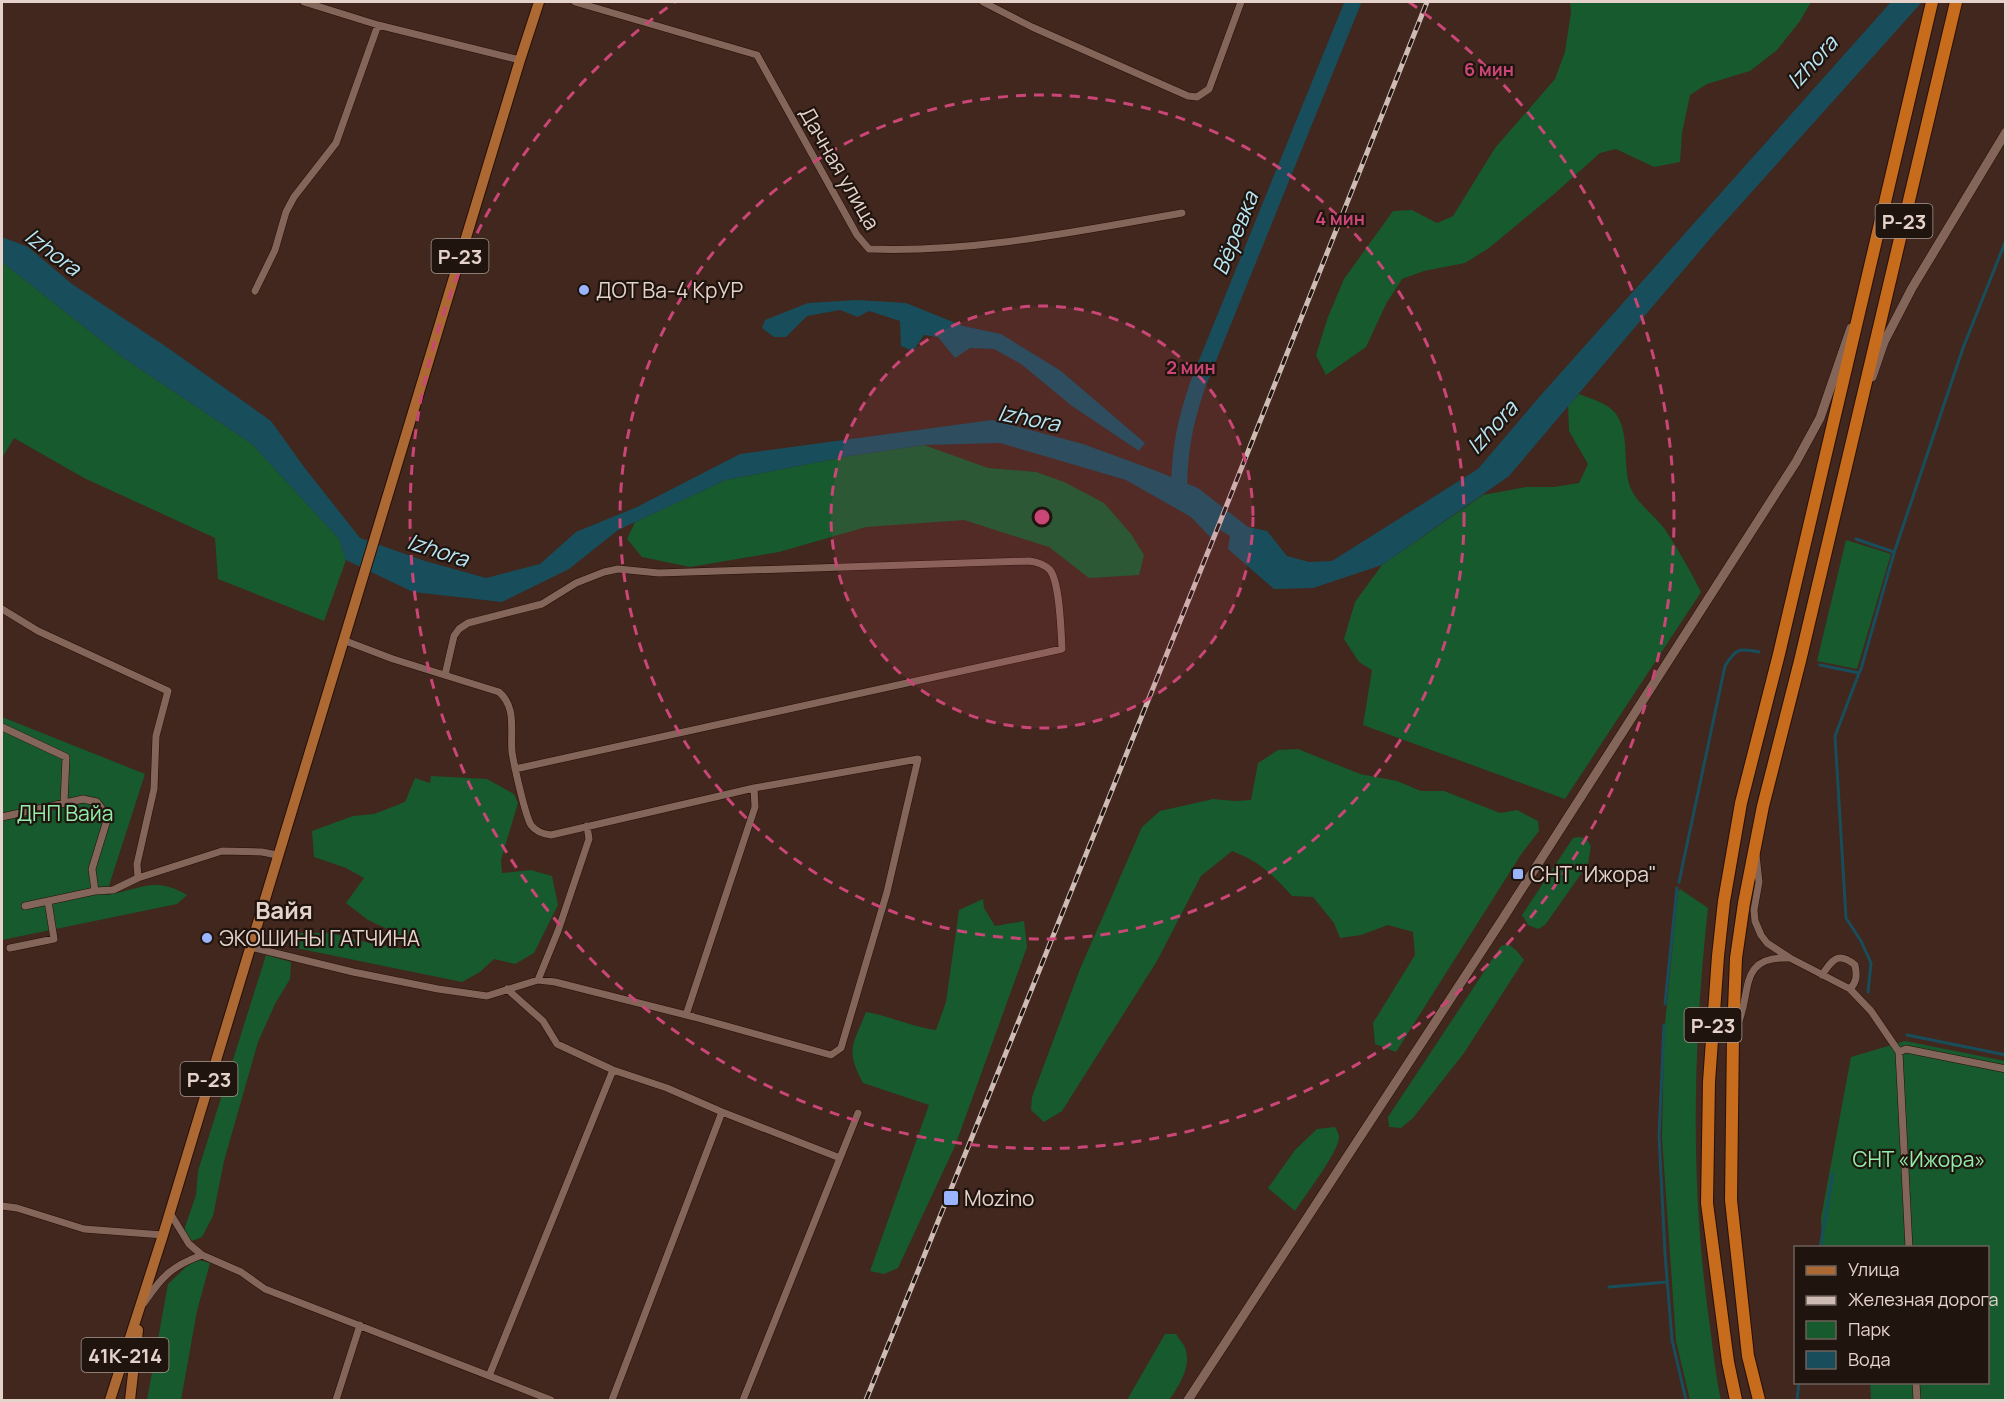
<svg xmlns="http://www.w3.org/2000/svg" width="2007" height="1402" viewBox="0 0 2007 1402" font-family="Manrope,sans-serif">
<rect width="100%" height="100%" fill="#41271d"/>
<path fill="#175a2e" d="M1570 2H1811L1800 21 1777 50 1750 71 1707 84 1690 95 1682 133 1680 162 1654 167 1616 149 1600 153 1553 195 1489 248 1465 263 1424 271 1402 279 1386 304 1366 347 1326 375 1316 355 1328 317 1344 279 1393 211 1412 210 1437 223 1453 216 1495 148 1555 79 1565 52 1571 12Z
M2 262 125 359 252 444 339 539 346 560 324 621 218 579 215 538 84 478 14 438 2 458Z
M1579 394C1592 399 1611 404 1618 417 1630 439 1622 468 1631 489 1638 504 1654 515 1664 528 1678 549 1690 570 1701 592L1565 799 1363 725 1372 670 1359 662 1344 639 1355 602 1382 565 1483 495 1526 487H1554L1579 483 1588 464 1569 431 1568 406Z
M924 445 988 468 1036 472 1064 482 1104 503 1131 534 1144 555 1139 575 1089 578 1049 547 964 520 866 527 779 552 690 567 642 557 627 539 635 522 726 480 850 456Z
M1846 540 1891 554 1857 669 1817 661Z
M2 717 145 774 106 895C139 890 154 875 187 895L177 904 2 940Z
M1298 749 1360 774 1397 781 1421 791H1444L1500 813 1517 810 1538 821 1539 831 1522 853 1396 1052 1375 1044 1373 1023 1415 955 1413 932 1388 925 1361 935 1340 938 1334 923 1313 897 1292 896C1272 874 1260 862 1232 851L1201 876 1157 961 1062 1111 1044 1122 1031 1110 1032 1097 1080 969 1142 827 1160 811 1213 799 1235 801 1251 800 1258 763 1278 750Z
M431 776 487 779 514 794 518 803 501 860 502 873 531 870 552 876 558 905 534 953 515 964 494 959 480 972 462 982 296 948 287 933H331L373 944 405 949 394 932 368 920 346 903 364 878 346 868 314 857 312 831 353 816 374 814 405 802 415 778 430 783Z
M1578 837 1586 838 1591 846 1588 864 1545 925 1538 929 1528 925 1522 915 1573 838Z
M1680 889 1708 908C1693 1045 1690 1183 1709 1320 1713 1347 1715 1374 1721 1400H1690L1676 1341 1662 1137 1664 1034 1678 892Z
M983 899 984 908 995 926 1024 921 1027 947 955 1146 898 1268 884 1274 870 1271 929 1105 863 1083C845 1050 853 1045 866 1012 890 1016 912 1027 936 1030L946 1002 959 910Z
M1508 944 1516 950 1524 960 1464 1053 1413 1118 1401 1128 1389 1127 1388 1117 1501 946Z
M266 955 291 962 290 979 275 1004 258 1042 224 1161 213 1216 202 1237 192 1241 185 1233V1227L196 1195 198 1171Z
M1905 1041 2005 1061V1400H1871L1870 1383 1988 1382V1248H1822L1821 1218 1851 1057Z
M1335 1127C1337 1130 1338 1133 1339 1136 1341 1149 1304 1197 1295 1211L1268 1188 1295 1150 1317 1129Z
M199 1260 210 1263 197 1311 181 1400H147L168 1284 187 1266Z
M1165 1334H1176C1179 1339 1185 1345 1186 1351 1191 1368 1178 1387 1169 1400H1127Z"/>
<path fill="#184e5c" d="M1891 2H1922L1714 234 1509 476 1382 565 1313 588 1274 589 1228 549 1230 536 1217 528 1212 539 1191 517 1126 480 1000 443 924 445 850 456 726 480 618 530 569 569 502 602 413 592 346 560 339 539 252 444 125 359 2 262V237L28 247 72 284 168 348 271 421 304 467 360 538 425 561 486 578 540 564 576 532 637 507 740 454 992 420 1083 444 1154 470 1198 488 1248 527 1267 531 1287 556 1309 562 1332 561 1478 469 1541 395Z
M857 300 906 303 963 326 1001 334 1061 371 1145 443 1139 451 1072 406 1021 364 994 349 970 348 955 358 938 337 924 335 913 351 901 346 900 321 869 311 858 317 840 310 807 316 786 337H774L762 328 765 320 808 303Z"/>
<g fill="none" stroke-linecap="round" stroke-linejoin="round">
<path stroke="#184e5c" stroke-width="3" d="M1856 539 1894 552
M1820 665 1859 673 1861 669 1894 553 1963 348 2006 240
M1859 673 1835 736 1846 918 1861 941 1871 963 1868 992
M1679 882 1725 666C1736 648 1739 648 1759 652
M1665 1004 1677 888
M1664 1025 1659 1136 1665 1254 1672 1340 1686 1400
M1907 1035 2006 1055
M1820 1248 1833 1174
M1609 1287 1667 1282
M1797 1400 1799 1382"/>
<path stroke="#184e5c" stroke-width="16" d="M1179 487C1180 447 1185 422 1198 384L1353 2"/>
<g stroke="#270f06" stroke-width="8">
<path id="street" d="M304 2 378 25 520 60
M575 2 757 55 857 235 869 249C973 253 1079 231 1182 213
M983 2 1032 27 1188 96 1197 97 1209 89 1241 2
M255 291 275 250 286 212 294 197 336 143 378 25
M2 609 38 631 168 691 156 736 154 789 137 864 138 878
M343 640 393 659 499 692C517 707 510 731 512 752 514 765 525 815 531 825 536 832 543 834 551 835L754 788 755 807 686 1015
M445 675 454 636 459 629 468 623 542 604 576 583 604 572 618 569 659 573 1029 561C1037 562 1044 564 1050 570 1060 583 1061 631 1062 649L515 769
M2 727 66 757 64 803
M2 817 83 799 97 802 108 817 92 869 95 891 113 890 138 878 222 851 262 852 277 855
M1756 855 1759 882 1754 910 1755 921 1761 935 1767 943 1790 958 1850 989 1871 1011 1899 1052 1909 1248
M25 906 95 891
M250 947 353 972 438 989 487 996 538 980 555 982 694 1017 831 1055 841 1048 887 892 918 759 754 788
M10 948 54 939 48 901
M1822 975C1832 960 1838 951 1855 965 1857 975 1857 982 1850 989
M538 980 558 931 589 839 587 826
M507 989 543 1021 557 1044 613 1070 667 1088 722 1112 840 1158
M1736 1028C1753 996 1736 956 1788 958
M1899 1052 1906 1049 2006 1069
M2 1206 17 1208 84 1229 163 1235
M170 1213 189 1244 202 1255 241 1272 265 1289 551 1400
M144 1303C162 1276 172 1266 202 1255
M489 1376 613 1070
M1916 1382 1917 1400
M336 1400 360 1325
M612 1400 722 1112
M743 1400 858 1113"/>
</g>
<g stroke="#270f06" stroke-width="10">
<path id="secondary" d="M1872 377 1884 342 1912 288 2006 132
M1188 1400 1500 923 1796 462 1820 418 1851 328"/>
</g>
<g stroke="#270f06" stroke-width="12">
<path id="primary" d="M110 1400 163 1235 520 60 539 2
M130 1400 138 1330"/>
</g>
<g stroke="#270f06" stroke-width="14">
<path id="highway" d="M1736 1400 1728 1362 1707 1203 1709 1082 1718 956 1724 901 1741 803 1779 654 1932 2
M1759 1400 1748 1356 1731 1200 1733 1035 1736 958 1744 903 1763 806 1800 661 1956 2"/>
</g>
<use href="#street" stroke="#836559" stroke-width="7"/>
<use href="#secondary" stroke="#836559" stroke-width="9"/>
<use href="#primary" stroke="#ac6934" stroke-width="10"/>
<use href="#highway" stroke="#c76b1c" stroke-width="12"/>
<g stroke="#cebbb4" stroke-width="5">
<path id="rail" d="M866 1400 1216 532 1427 2"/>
</g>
<use href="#rail" stroke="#20140f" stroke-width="3" stroke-dasharray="9" stroke-linecap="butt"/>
</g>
<circle cx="1042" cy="517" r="211" fill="#ca4677" fill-opacity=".12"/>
<g fill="none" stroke="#ca4677" stroke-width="3" stroke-dasharray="10 8">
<circle cx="1042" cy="517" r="211"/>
<circle cx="1042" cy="517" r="422"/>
<path d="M1409 2A632 632 0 1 1 675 2"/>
</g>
<g fill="#9ab5fd" stroke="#20140f" stroke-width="2">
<circle cx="584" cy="290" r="6"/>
<rect x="1512" y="868" width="12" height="12" rx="3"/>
<circle cx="207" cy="938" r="6"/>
<rect x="943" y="1190" width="16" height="16" rx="3"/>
</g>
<g text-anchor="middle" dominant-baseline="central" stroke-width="4.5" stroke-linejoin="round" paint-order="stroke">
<g fill="#20140f" stroke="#a99993" stroke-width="1.5">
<rect x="1875.5" y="204" width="57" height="34" rx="4.5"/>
<rect x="431.5" y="239" width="57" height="34" rx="4.5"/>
<rect x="1684.5" y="1008" width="57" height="34" rx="4.5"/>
<rect x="180.5" y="1062" width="57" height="34" rx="4.5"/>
<rect x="81.5" y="1338" width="87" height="34" rx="4.5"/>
</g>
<g font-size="20" font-weight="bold" fill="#e4d2cb">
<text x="1904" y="221">Р-23</text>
<text x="460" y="256">Р-23</text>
<text x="1713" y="1025">Р-23</text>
<text x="209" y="1079">Р-23</text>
<text x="125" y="1355">41К-214</text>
</g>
<g font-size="21" fill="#e4d2cb" stroke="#20140f">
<text transform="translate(840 168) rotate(60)">Дачная улица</text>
</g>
<g font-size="21" fill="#e4d2cb" stroke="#20140f" text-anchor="start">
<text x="596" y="290">ДОТ Ва-4 КрУР</text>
<text x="1530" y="874">СНТ "Ижора"</text>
<text x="219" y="938">ЭКОШИНЫ ГАТЧИНА</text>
<text x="964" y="1198">Mozino</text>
</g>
<g font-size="21" fill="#93eea9" stroke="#20140f">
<text x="65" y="813">ДНП Вайа</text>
<text x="1919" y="1159">СНТ «Ижора»</text>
</g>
<g font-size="22" font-style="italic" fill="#b8e6f4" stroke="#20140f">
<text transform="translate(1812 62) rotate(-48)">Izhora</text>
<text transform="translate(1235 233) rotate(-68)">Вёревка</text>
<text transform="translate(53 252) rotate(37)">Izhora</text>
<text transform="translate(1029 418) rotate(11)">Izhora</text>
<text transform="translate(1492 427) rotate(-48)">Izhora</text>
<text transform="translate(438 550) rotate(18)">Izhora</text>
</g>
<g font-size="24" font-weight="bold" fill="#e4d2cb" stroke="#20140f">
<text x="284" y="909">Вайя</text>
</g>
</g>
<circle cx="1042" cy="517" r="9" fill="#ca4677" stroke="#20140f" stroke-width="3"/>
<g font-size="18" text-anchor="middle" font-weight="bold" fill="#ca4677" stroke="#20140f" stroke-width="4.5" stroke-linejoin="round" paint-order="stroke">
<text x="1489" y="76">6 мин</text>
<text x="1340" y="225">4 мин</text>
<text x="1191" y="374">2 мин</text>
</g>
<rect width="2007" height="1402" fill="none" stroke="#e4d2cb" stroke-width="6"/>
<rect x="1794" y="1246" width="195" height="138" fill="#20140f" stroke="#6e605a" stroke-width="1.5"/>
<rect x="1806" y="1266" width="30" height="9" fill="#ac6934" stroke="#6e605a" stroke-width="1.5"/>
<text x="1848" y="1276" font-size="18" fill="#e4d2cb">Улица</text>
<rect x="1806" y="1296" width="30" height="9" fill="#cebbb4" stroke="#6e605a" stroke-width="1.5"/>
<text x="1848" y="1306" font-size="18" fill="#e4d2cb">Железная дорога</text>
<rect x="1806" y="1321" width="30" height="18" fill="#175a2e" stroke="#6e605a" stroke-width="1.5"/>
<text x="1848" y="1336" font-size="18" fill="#e4d2cb">Парк</text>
<rect x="1806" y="1351" width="30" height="18" fill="#184e5c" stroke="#6e605a" stroke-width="1.5"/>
<text x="1848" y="1366" font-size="18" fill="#e4d2cb">Вода</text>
</svg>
